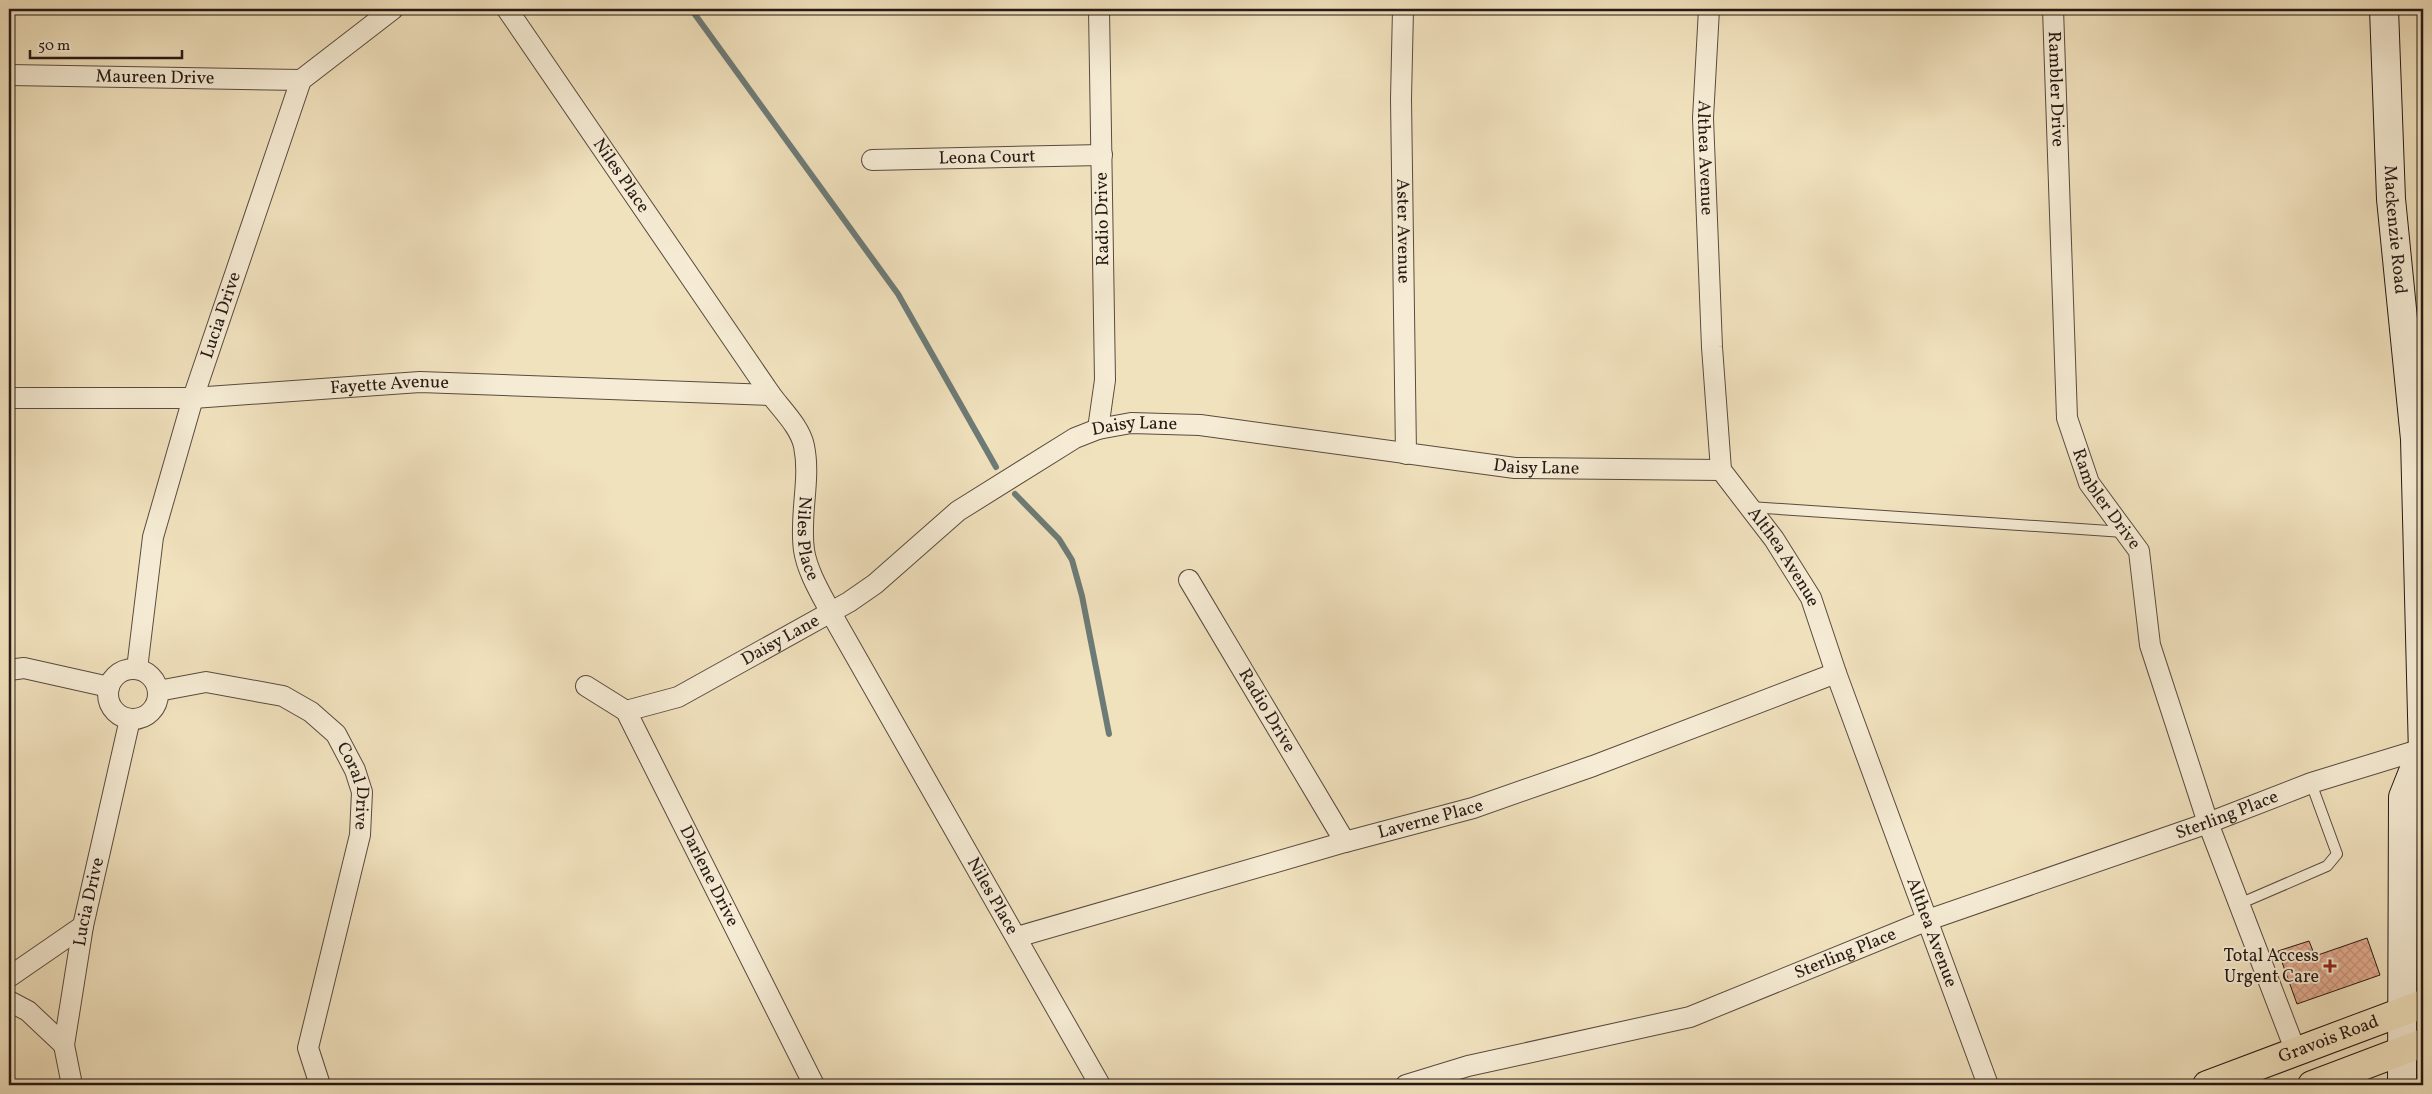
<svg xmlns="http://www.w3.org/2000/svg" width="2432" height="1094" viewBox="0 0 2432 1094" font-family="Vollkorn,serif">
<defs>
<pattern id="building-cross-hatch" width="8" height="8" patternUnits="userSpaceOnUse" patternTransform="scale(1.25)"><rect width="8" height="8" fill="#e7b094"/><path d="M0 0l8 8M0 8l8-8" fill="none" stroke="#c6977f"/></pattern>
</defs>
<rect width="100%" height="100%" fill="#f1e2be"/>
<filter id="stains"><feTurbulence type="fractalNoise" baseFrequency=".004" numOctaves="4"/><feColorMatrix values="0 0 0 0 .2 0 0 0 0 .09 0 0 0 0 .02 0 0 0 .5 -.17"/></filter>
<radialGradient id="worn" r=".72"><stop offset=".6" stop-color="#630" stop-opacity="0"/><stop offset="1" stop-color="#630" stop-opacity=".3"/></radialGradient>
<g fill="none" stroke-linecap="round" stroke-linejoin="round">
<path stroke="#6d7b77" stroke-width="6" d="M691 9 898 294 996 467
M1015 494 1059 539 1072 560 1082 596 1109 734"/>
</g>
<path fill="url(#building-cross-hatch)" stroke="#261915" d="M2367 938 2380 975 2297 1004 2278 951 2309 941 2315 956Z"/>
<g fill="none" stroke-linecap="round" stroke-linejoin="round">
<g stroke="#594b3f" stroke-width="12">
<path id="lane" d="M1750 507 2124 532
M2239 904 2327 866 2337 854 2311 783"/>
</g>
<g stroke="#594b3f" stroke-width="22">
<g id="street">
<path id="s1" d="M507 9 771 395C782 410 800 427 804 446 811 480 799 515 804 550 807 571 821 594 831 613L1100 1085"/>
<path id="s2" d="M1403 9 1401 99 1406 454"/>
<path id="s3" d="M1709 9 1703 118 1712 347 1721 470 1774 539 1811 598 1836 673 1988 1085"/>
<path id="s4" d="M2053 9 2067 418 2089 483 2139 551 2150 645 2208 823 2296 1052"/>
<path id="s5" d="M9 75 301 80"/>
<path id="s6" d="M872 160 1102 155"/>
<path id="s7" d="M9 398H193L420 382 771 395"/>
<path d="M1098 429 1105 380 1099 9"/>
<path id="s8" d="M1189 580 1345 842"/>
<circle cx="133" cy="694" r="25"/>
<path id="s9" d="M137 669 153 537 193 398 301 80 393 9"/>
<path d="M9 670 24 668 109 687"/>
<path id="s10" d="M586 686 626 711 814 1085"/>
<path id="s11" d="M158 691 206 682 283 696 311 712 336 734 355 770 362 792 360 835 308 1048 320 1085"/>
<path id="s12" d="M626 711 678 697 849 602 875 584 958 511 1075 438 1098 429 1131 423 1200 425 1515 468 1721 470"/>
<path id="s13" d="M1017 937 1345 842 1473 808 1593 766 1836 673"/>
<path d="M9 977 83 926"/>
<path d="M9 1001 28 1011 64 1045"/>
<path id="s14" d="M72 1085 64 1045 83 926 130 719"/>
<path id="s15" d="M1406 1085 1468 1066 1690 1017 1928 920 2208 823 2311 783 2422 749"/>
</g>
</g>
<g stroke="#261915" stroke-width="30">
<g id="secondary">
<path id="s16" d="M2384 9 2391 199 2415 439 2423 754"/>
<path d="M2402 1085 2403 797 2422 749"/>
</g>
</g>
<g stroke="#261915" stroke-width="30">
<g id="primary">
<path id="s17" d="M2207 1085 2423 1004"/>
<path d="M2312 1085 2423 1043"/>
</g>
</g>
<use href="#lane" stroke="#f6ecd5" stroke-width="10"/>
<use href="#street" stroke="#f6ecd5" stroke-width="20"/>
<use href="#secondary" stroke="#f6ecd5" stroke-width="28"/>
<use href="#primary" stroke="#f1e2be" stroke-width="28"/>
</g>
<path fill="#8f2418" stroke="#f6ecd5" stroke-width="2" d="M2327.5 958.5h5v5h5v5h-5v5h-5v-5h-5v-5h5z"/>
<g text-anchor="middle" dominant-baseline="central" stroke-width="4" stroke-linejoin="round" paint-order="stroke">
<g font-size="18" fill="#261915" stroke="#f6ecd5">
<text stroke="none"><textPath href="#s5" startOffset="146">Maureen Drive</textPath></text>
<text stroke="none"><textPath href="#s4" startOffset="80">Rambler Drive</textPath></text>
<text stroke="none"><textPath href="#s6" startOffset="115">Leona Court</textPath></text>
<text stroke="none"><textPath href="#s3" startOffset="149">Althea Avenue</textPath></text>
<text stroke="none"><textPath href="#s1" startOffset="202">Niles Place</textPath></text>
<text transform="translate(1103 219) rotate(-91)">Radio Drive</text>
<text stroke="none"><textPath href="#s16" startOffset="221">Mackenzie Road</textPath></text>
<text stroke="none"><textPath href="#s2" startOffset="222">Aster Avenue</textPath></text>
<text stroke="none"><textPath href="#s9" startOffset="365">Lucia Drive</textPath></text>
<text stroke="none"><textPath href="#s7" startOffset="381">Fayette Avenue</textPath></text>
<text stroke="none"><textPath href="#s12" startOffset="591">Daisy Lane</textPath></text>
<text stroke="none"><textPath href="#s12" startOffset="996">Daisy Lane</textPath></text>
<text stroke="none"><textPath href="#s4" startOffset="500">Rambler Drive</textPath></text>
<text stroke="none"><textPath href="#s1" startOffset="622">Niles Place</textPath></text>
<text stroke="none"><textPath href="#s3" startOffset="569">Althea Avenue</textPath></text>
<text stroke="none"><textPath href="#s12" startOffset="171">Daisy Lane</textPath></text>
<text stroke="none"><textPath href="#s8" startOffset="152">Radio Drive</textPath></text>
<text stroke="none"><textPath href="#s11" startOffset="249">Coral Drive</textPath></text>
<text stroke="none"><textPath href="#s15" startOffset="866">Sterling Place</textPath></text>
<text stroke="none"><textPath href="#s13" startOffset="430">Laverne Place</textPath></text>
<text stroke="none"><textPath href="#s10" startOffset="232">Darlene Drive</textPath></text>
<text stroke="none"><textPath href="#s1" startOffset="1028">Niles Place</textPath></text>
<text stroke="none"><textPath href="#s14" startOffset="186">Lucia Drive</textPath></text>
<text stroke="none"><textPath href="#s3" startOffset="974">Althea Avenue</textPath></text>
<text stroke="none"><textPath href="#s15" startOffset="460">Sterling Place</textPath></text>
<text stroke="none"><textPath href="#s17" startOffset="130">Gravois Road</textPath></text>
</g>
<g font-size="18" fill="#261915" stroke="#f6ecd5" text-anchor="end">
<text x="2319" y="956">Total Access<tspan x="2319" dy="21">Urgent Care</tspan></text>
</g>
</g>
<rect width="2432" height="1094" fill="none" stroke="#f1e2be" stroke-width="30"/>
<rect x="10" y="10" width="2412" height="1074" fill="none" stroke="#261915" stroke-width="2.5"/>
<rect x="15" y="15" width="2402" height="1064" fill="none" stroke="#261915"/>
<path d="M30 50v8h152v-8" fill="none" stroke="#261915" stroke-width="2.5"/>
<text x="38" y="50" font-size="15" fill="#261915" stroke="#f6ecd5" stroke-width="4" paint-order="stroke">50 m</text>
<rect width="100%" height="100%" filter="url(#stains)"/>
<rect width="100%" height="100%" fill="url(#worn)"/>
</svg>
